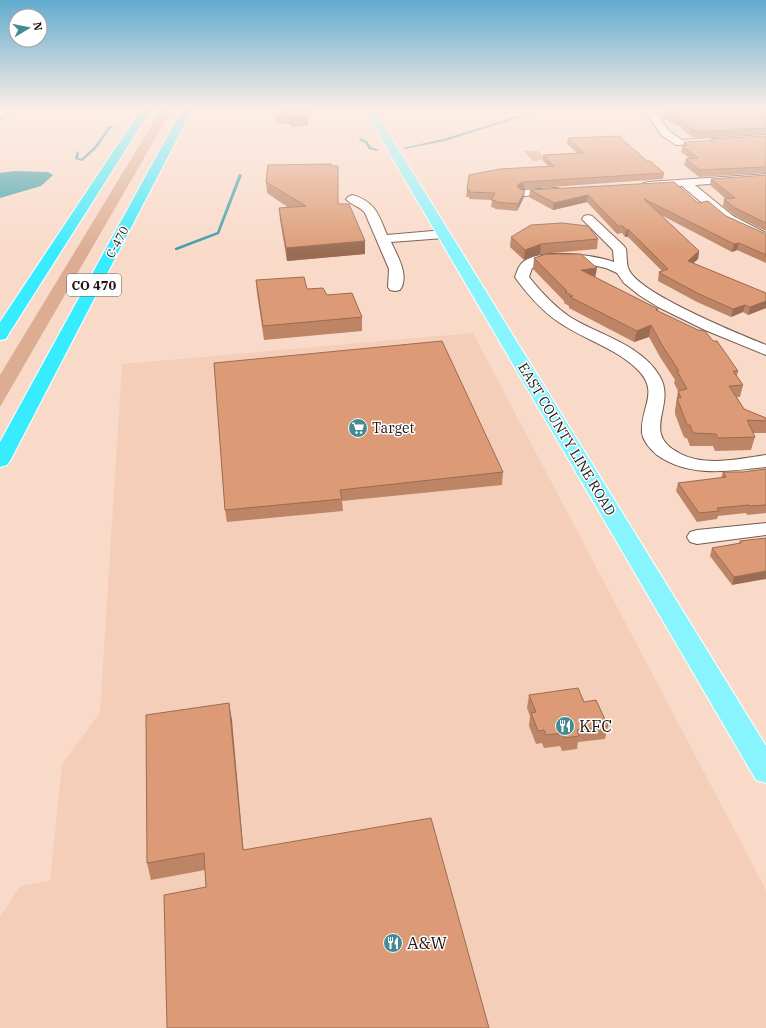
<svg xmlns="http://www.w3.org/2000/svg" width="766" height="1028" viewBox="0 0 766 1028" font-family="'IBM Plex Serif',serif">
<rect width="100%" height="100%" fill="#f9dac9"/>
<path fill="#f4ceb8" d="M473 333 766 890V1028H0V917L20 886 50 881 62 764 100 712 122 364Z"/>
<path fill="#ddad93" d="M162 108H173L0 407V375Z
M524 151H538L547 160 533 161Z"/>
<path fill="#379da8" d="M15 171 48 172 53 175 41 186 0 198V173Z"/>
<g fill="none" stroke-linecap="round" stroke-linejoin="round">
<path fill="#379da8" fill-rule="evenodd" d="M545 108H548L445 141 404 149 403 148 443 139Z
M109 126 115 127 111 128 96 149 82 161 75 159 77 151 79 152 78 158 81 159 94 147Z
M360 138 367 141 371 147 379 150 378 151 369 149 365 143 359 140Z
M239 174 242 175 219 234 177 250H175V248L217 232Z"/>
<g stroke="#755a4b" stroke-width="2">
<path id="minor" d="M2 108H13L3 117 0 118V110Z
M643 108H653L669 131 682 140 766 135V141L676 145 661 135Z
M695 108H748L743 111 674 115 669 112 674 109Z
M766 174V180L695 185 733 216 766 233V242L725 222 682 186 648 188 644 187 642 185 644 183 648 182Z
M556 188 560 189 562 191 560 193 524 196 520 195 518 193 520 191 524 190Z
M352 195C375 201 379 215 387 235L444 230 448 231 450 234 448 237 444 238 391 242C397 255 410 276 400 290L395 291 390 290 388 287 389 269 365 213C360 206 351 205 346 199L348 197Z
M588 215 592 216 624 246 626 249C627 255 626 264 629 270 640 294 739 334 766 345V355L705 330 658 307 639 295 624 283 617 273 606 268 583 263 563 262 544 263 532 268 529 277C541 292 554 306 570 317 599 335 640 344 659 375 678 405 639 432 679 453 704 467 739 459 766 455V467C729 471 689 478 657 455 651 450 643 441 642 433 640 408 660 392 638 370 616 348 585 340 560 323 543 312 529 296 517 280L515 277C517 272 518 267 522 263 538 247 595 255 614 262L613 250 582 219 584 216Z
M766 523V535L697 544 690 542 687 537 690 532 697 530Z"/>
</g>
<g stroke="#fff" stroke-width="2">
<path id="major" d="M363 108H373L766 746V783L756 780Z"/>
</g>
<g stroke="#fff" stroke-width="2">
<path id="highway" d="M142 108H152L8 335 6 339 0 340V322Z
M183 108H193L10 461 7 465 0 467V442Z"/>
</g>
<use href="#minor" fill="#fff" fill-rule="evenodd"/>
<use href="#major" fill="#87f4fe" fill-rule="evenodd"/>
<use href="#highway" fill="#37ecfe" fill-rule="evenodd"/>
</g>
<path fill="#bd8565" d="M308 108V126L291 127V124H277L276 116Z
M766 108V134L695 138 682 130V128L661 117 662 111H718V109Z
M766 136V173L699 177 684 165 686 159 689 158 681 152 684 142 710 141 711 139Z
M568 138 647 161 664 173 663 179 524 189H521L524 197 517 211 495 209V208L491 207 492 200 469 199V197H466L467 190 548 166 543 161V155L577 153 567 144Z
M331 166 338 177V204L365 241V254L287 261 280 220 279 208H289L267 193 266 182Z
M766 175V231L734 215 723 206 724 199H726L710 185 711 179Z
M530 190 698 203 766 234V263L737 250 732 252 661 215 699 251 698 259 693 263 766 293V308L748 315 743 312 731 317 697 302 658 281V280L659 272 662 271 628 237H625L622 233 617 234 587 202 553 210 529 197Z
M511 237 598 239 597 249 540 254 524 260 510 247Z
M534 258 595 277 658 309V311L713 341 738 371 737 376 743 385 740 397H737L744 409 766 418V433H753L755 437 751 450 715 451 713 446H690L687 438H685L683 435 675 414V410L676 404V403L678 391 674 383 675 380 660 357 649 337 634 342 569 308V306L564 303V301L533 269Z
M256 280 307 289 327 295 362 317V331L264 340 257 293Z
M214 363 503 472 502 485 342 501 343 511 227 522 225 510Z
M766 469V513L747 515 746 513 718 516 717 519 697 522 676 491 678 483 721 478 723 472H743Z
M766 538 732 585 710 556 712 548 739 543 740 541Z
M529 695 584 702 608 726 605 739 578 742 577 749 562 751 560 746 544 748 542 743 536 744 529 726 530 716 527 708Z
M232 720 206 887 205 870 151 880 147 863Z"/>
<path fill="#9a6c53" d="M524 182V189L519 190 517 186 520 183Z
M525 191 524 197 517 211 518 204Z
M588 195 587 202 553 210 554 203Z
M626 230H629L628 237H625Z
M365 241V254L287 261 286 248Z
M739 243 737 250 732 252 734 244Z
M541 244 540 254 524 260 525 250Z
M699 251 698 259 687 269 688 261Z
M597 268 595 279 581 270Z
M766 301V308L748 315 750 307Z
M745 305 743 312 731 317 733 309Z
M651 325 649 337 634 342 637 331Z
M766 571V579L732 585 734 577Z
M229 703 232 720 245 867 243 850Z"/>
<path fill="#dc9b76" stroke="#9a6c53" d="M277 108H308V118H291V116H276Z
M729 108H766V128L697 132 683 124H687L662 111H722L718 109Z
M619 136 647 161H650L664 173 524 182 520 183 517 186 520 189 525 191 518 204 496 202V201L491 200 495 193 469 192 470 190H467L469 175 500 169 554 166 543 155 584 153 568 138Z
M766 136V167L700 170 686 159 698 158 682 146 687 145 684 142 714 140 711 139Z
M331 164V166H338V204H349L365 241 286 248 279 208 306 206 266 182 268 165Z
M766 175V223L735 208 724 199 735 198 711 179Z
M674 182 698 203 708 201 726 216 766 234V255L739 243 734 244 644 199 699 251 688 261 766 293V301L750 307 745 305 733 309 699 294 660 273H661L659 272 668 269 629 230H626L623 226H618L588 195 554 203 530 190Z
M562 223 588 226 598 239 541 244 525 250 511 237 531 225Z
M546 254H581L597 268 581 270 658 309 656 310 698 330 705 331 713 341H717L738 371H733L743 385 729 386 744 409 766 418V421L747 420 755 437 718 438 716 434 693 433 690 425H688L686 422 678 401V397L681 398 678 391 687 389 677 371H679L662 345 651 325 637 331 570 297 573 296 565 292 567 291 534 258Z
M304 277 307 289 323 288 327 295 352 293 362 317 263 326 256 280Z
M442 341 503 472 340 490 342 499 225 510 214 363Z
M766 469V505L750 506 749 505 717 508 719 511 699 513 678 483 726 477 723 472H743Z
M766 538V571L734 577 712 548 741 543 740 541Z
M578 688 584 702 596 700 608 726 577 730 579 736 564 738 563 733 546 735 544 730 538 731 531 713 536 712 529 695Z
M229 703 243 850 431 818 489 1028H167L164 895 206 887 204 853 147 863 146 715Z"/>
<linearGradient id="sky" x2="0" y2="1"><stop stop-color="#61abce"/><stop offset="0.43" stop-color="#fceee7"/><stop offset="1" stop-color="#fceee7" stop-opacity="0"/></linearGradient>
<rect width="766" height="252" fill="url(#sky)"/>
<defs>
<g id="supermarket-disc" transform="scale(1)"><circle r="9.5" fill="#438a92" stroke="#fff"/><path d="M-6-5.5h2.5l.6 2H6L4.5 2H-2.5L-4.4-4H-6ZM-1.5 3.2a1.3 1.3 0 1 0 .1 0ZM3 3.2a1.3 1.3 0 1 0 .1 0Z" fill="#fff"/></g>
<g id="restaurant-disc" transform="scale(1)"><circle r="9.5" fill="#438a92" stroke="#fff"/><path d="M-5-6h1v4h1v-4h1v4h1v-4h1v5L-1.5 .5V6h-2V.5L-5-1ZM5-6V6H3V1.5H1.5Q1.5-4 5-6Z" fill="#fff"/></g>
</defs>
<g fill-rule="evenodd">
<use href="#supermarket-disc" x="358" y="428"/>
<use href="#restaurant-disc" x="565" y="726"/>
<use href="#restaurant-disc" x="393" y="943"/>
</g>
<g text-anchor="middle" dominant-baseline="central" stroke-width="3" stroke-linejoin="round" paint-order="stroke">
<g font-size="12" fill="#211610" stroke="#fff">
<text transform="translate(117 242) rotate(-62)">C-470</text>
</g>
<rect fill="#fff" stroke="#645c58" stroke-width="1" x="67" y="274" width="54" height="22" rx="3"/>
<g font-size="13" font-weight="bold" fill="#211610">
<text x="94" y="285">CO 470</text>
</g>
<g font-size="14" fill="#211610" stroke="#fff" text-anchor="start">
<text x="372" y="428">Target</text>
</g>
<g font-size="14" fill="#211610" stroke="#fff">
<text transform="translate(567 439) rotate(59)">EAST COUNTY LINE ROAD</text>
</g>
<g font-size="17" fill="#211610" stroke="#fff" text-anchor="start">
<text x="579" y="726">KFC</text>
<text x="407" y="943">A&amp;W</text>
</g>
</g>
<g transform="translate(28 28) rotate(80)"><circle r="19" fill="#ffffff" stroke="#a6a29f"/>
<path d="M0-3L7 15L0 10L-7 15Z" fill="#438a92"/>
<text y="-6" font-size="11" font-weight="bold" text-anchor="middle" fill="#211610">N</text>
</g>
</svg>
